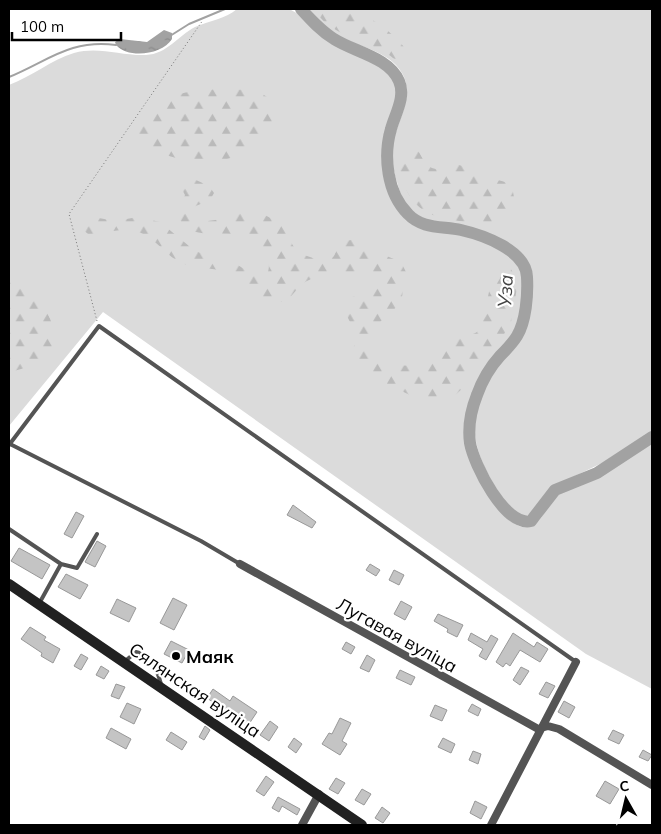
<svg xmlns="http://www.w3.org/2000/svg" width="661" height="834" viewBox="0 0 661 834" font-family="Mulish,sans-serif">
<defs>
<pattern id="forest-firs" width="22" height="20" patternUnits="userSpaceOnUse" patternTransform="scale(1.25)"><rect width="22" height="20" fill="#dbdbdb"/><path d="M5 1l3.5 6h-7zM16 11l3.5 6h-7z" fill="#bababa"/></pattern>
<pattern id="water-ripples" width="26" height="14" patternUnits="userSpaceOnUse" patternTransform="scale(1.25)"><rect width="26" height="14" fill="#a2a2a2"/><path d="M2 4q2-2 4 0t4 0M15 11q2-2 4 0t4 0" fill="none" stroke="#8a8a8a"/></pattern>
</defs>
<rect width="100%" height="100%" fill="#fff"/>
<path fill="#dbdbdb" d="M237 9C249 9 282 5 291 10 305 16 315 31 326 39 344 53 392 63 396 87 399 103 388 119 384 135 376 162 388 200 408 219 422 232 438 230 455 233 480 238 519 251 523 280 525 296 522 323 512 337 505 347 495 355 489 365 458 410 458 451 490 495 498 507 510 528 527 527 544 525 545 504 557 495 566 487 580 485 590 480 612 470 632 454 652 442V689L586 654 103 312 9 426V85C31 77 51 60 74 53 99 46 121 56 146 55 167 54 178 36 195 27 209 21 225 19 237 9Z
M307 9H652V431L602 463 550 488 536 508 528 515C514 517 506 504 500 494 472 452 463 416 494 372 503 359 516 347 522 332 530 316 532 294 531 277 530 246 487 232 463 226 446 223 426 224 413 212 404 204 400 193 397 182 393 170 391 158 393 145 396 121 416 97 402 73 389 50 356 47 335 34 324 27 315 18 307 9Z"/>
<path fill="url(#forest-firs)" d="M314 9C325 9 338 7 350 9 366 12 411 44 410 61L403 64C396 61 390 55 383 51 359 39 329 34 314 9Z
M220 89C232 90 247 88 259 93 267 95 275 103 276 112 279 145 230 162 204 163 183 163 156 152 139 141L136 137C137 117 163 100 180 94 192 90 207 90 220 89Z
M415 148C423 154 422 164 432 168 442 172 449 163 459 165 467 166 472 173 480 176 490 180 500 179 510 184 520 204 512 228 487 226 451 217 418 224 403 182 400 172 397 161 401 151L403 149Z
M196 180 209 186 214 193 210 200 191 208 188 216 193 223 230 218 244 210 257 211 284 225 292 244 298 253 319 260 330 259 334 256 340 242 356 239 377 252 401 262 406 272 401 303 379 323 374 330 371 346 374 352C392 368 418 371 438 355 444 350 448 341 454 338 461 334 470 337 477 332L483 320 493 273 495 269 501 265 511 269 518 282 511 322 499 343 482 362 464 387 450 400 436 404 426 403 361 371 352 358 356 334 342 306C349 292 363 298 374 290V282C361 267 326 272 309 280 292 287 294 307 268 301 252 297 246 282 232 275 217 267 199 269 184 264 166 257 158 240 141 233 124 225 106 235 88 234L80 227 81 223 88 216 115 221 138 217 160 222 195 251 236 264 256 276 267 274C270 268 269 262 267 255 250 213 182 255 178 211L185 195 179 184 182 181Z
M9 274C53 303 83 358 9 372Z"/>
<path fill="url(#water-ripples)" d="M164 30 172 33V39C162 55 128 59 116 45L115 42 120 39 147 42Z"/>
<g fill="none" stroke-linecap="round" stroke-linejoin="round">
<path stroke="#a2a2a2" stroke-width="2" d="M170 36 189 24 225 9
M9 77C48 61 70 39 116 45"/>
<path stroke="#a2a2a2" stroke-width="12" d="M301 9C311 20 321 31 334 39 354 52 389 57 399 81 406 97 395 114 391 129 383 156 387 193 408 214 422 229 442 226 461 230 483 235 526 250 527 277 528 295 526 321 517 336 512 344 506 350 500 356 490 367 482 381 477 395 471 410 468 428 470 443 474 465 505 527 531 521L555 490 597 473 652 437"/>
</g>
<path fill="#c4c4c4" stroke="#989898" d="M293 505 316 522 312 528 287 515Z
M76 512 84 516 72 538 64 534Z
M97 541 106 546 95 567 85 562Z
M19 548 50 565 42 579 11 561Z
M370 564 380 570 376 576 366 570Z
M394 570 404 575 399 585 389 580Z
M66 574 88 585 80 599 58 587Z
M173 598 187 605 174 630 160 623Z
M117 599 136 608 129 622 110 613Z
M401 601 412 607 405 620 394 614Z
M438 614 463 625 457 637 447 632 448 629 434 621Z
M30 627 46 637 44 640 60 649 53 663 41 656 42 653 21 639Z
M471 633 487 642 491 635 498 639 486 660 479 656 483 649 468 640Z
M513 633 534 647 537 642 548 649 540 662 520 650 510 666 506 663 503 667 496 662Z
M171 641 189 650 182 663 164 654Z
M346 642 355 647 351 654 342 649Z
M81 654 88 658 81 670 74 666Z
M367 655 375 660 369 672 360 668Z
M101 666 109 671 104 679 96 675Z
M521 667 529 671 520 685 513 680Z
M400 670 415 677 411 685 396 678Z
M546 682 555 686 548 698 539 694Z
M116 684 125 687 119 699 111 696Z
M213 689 230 701 233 696 257 712 247 727 207 698Z
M564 701 575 707 569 718 558 712Z
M127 703 141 709 134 724 120 717Z
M472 704 481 709 478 716 468 711Z
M435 705 447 710 442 721 430 716Z
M340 718 351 723 342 741 347 744 340 755 322 744 329 733 332 734Z
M270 721 278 727 269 741 260 735Z
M205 726 210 730 204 740 199 737Z
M111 728 131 739 126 749 106 738Z
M613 730 624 735 619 744 608 739Z
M171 732 187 742 182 750 166 740Z
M294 738 302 744 296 753 288 747Z
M443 738 455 744 451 753 438 747Z
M643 750 652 755 648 761 639 757Z
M473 751 481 754 478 764 469 760Z
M266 776 274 782 264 796 256 791Z
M336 778 345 783 338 794 329 789Z
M605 781 619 789 610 804 596 796Z
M362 789 371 794 364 805 355 800Z
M278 797 300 809 297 815 282 806 279 812 272 808Z
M475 801 487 807 481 819 470 813Z
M382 807 390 813 383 823 375 818Z"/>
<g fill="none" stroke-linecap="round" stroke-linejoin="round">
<path stroke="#767676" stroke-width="1" stroke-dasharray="1 2.5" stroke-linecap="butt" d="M97 321 69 214 203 20"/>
<path stroke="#545454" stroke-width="4" d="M10 444 201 541 240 564
M9 445 99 326 576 662
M9 529 61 564
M40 602 61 564 77 568 97 534
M124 662 136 652C153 655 157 670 161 684"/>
<path stroke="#545454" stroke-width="8" d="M240 564 540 730
M541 728 548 726 559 729 652 785
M302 825 319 794
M491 825 576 662"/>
<path stroke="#212121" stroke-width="10" d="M9 584 362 825"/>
</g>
<circle fill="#000" stroke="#fff" stroke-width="2" cx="176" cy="656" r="5"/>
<g text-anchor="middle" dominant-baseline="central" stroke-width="4.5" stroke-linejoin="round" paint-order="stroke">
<g font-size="18" fill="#000" stroke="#fff">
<text transform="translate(397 635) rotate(29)">Лугавая вуліца</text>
<text transform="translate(195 690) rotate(34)">Сялянская вуліца</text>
</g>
<g font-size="18" font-weight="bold" fill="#000" stroke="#fff" text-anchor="start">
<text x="186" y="656">Маяк</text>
</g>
<g font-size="19" font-style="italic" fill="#434343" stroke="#fff">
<text transform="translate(505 291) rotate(-87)">Уза</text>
</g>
</g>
<rect width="661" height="834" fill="none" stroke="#000000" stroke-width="20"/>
<g transform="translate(626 799) rotate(352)" stroke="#ffffff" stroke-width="4" paint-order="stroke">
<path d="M0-4L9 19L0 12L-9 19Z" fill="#000000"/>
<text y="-8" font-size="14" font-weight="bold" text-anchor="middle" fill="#000000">С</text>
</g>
<path d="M12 32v8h109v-8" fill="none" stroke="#000000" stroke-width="2.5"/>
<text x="20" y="32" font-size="15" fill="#000000" stroke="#ffffff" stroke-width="4" paint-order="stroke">100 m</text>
</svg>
